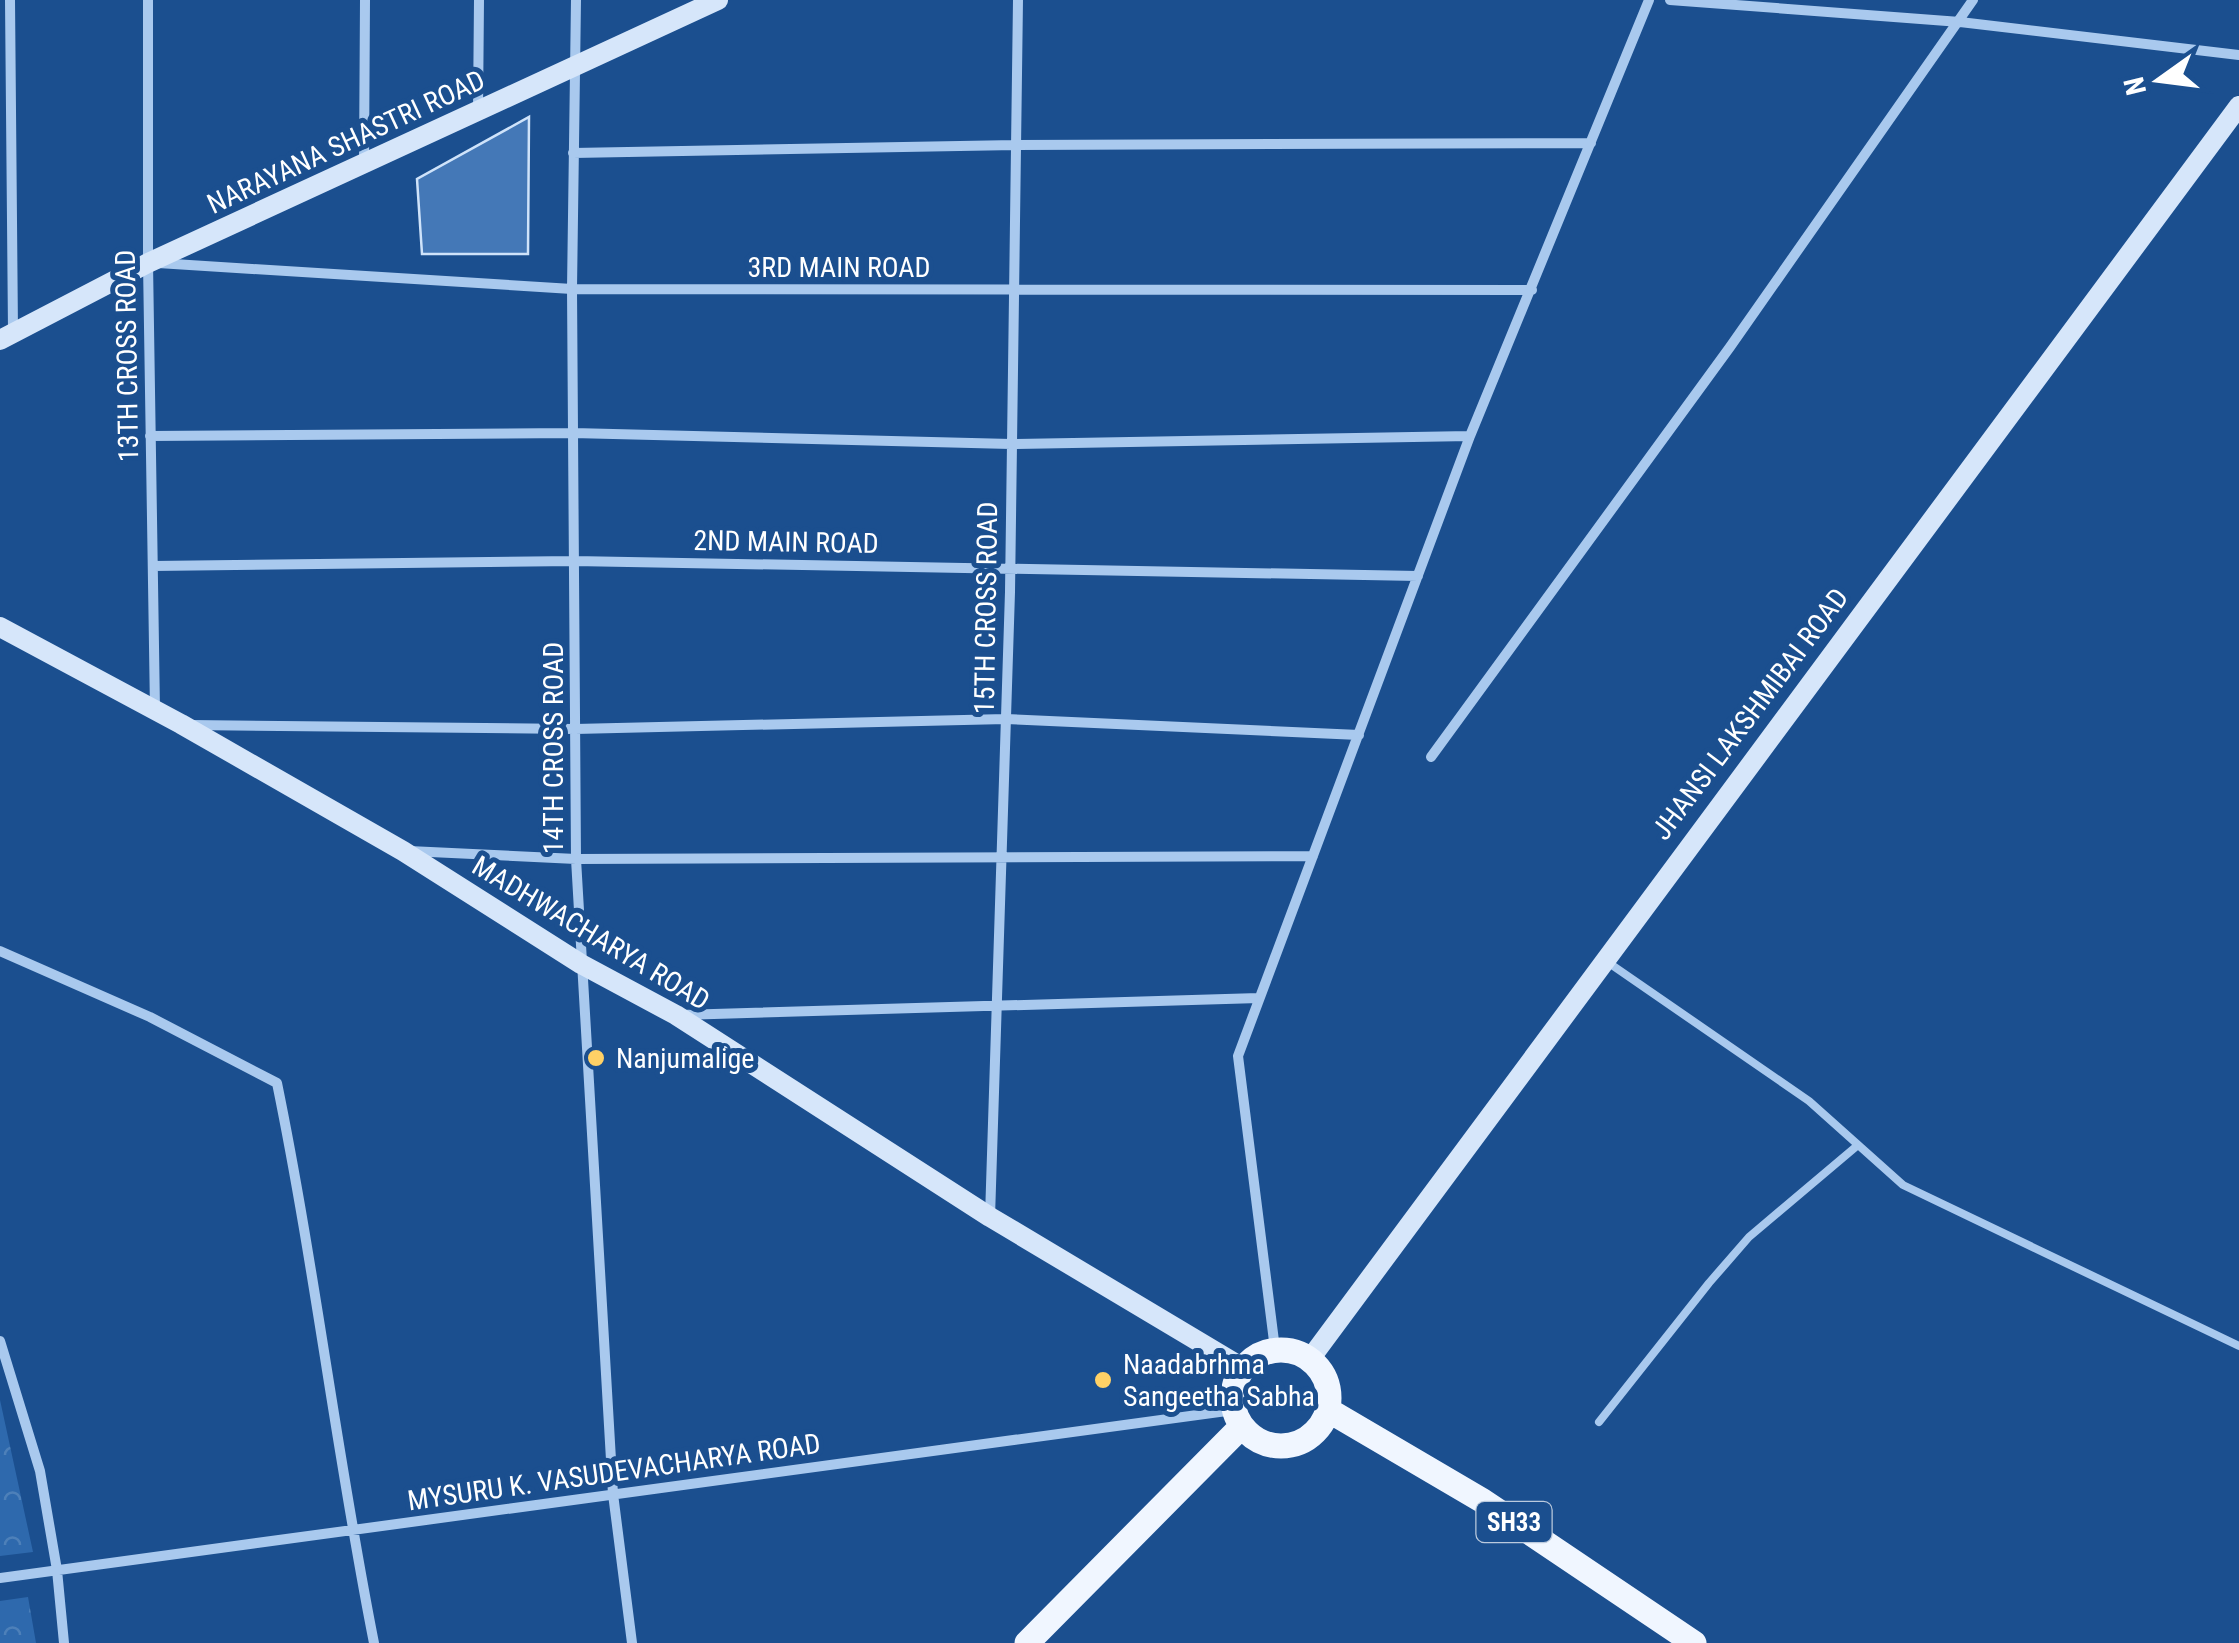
<svg xmlns="http://www.w3.org/2000/svg" width="2239" height="1643" viewBox="0 0 2239 1643" font-family="'Roboto Condensed',sans-serif">
<defs>
<pattern id="park-crowns" width="20" height="18" patternUnits="userSpaceOnUse" patternTransform="scale(2.5)"><rect width="20" height="18" fill="#2e69ad"/><path d="M2 6a3 3 0 1 1 6 0M12 15a3 3 0 1 1 6 0" fill="none" stroke="#4d80b9"/></pattern>
</defs>
<rect width="100%" height="100%" fill="#1b4f8f"/>
<path fill="url(#park-crowns)" d="M0 1400 33 1552 0 1556Z
M28 1597 36 1643H0V1601Z"/>
<path fill="#4478b7" stroke="#cfe3fa" stroke-width="2.5" d="M529 117 528 254H422L417 179Z"/>
<g fill="none" stroke-linecap="round" stroke-linejoin="round">
<path stroke="#a9c9ee" stroke-width="8" d="M1606 961 1809 1101 1903 1185 2239 1346
M1599 1422 1709 1283 1749 1237 1858 1145"/>
<path stroke="#a9c9ee" stroke-width="10" d="M10 0 13 332
M148 0V263L155 710
M576 0 572 289 576 859 613 1494 632 1643
M1670 0 1960 22 2239 55
M478 110 479 0
M573 153 1016 145 1591 143
M364 163 365 0
M158 263 572 289 1532 290
M150 436 573 433 1011 444 1470 436
M153 566 574 561 1418 576
M190 725 575 729 1006 719 1359 735
M1431 757 1730 347 1973 0
M409 851 576 859 1313 856
M0 951 150 1017 277 1083C315 1269 337 1457 374 1643
M680 1015 1259 998
M990 1217 1010 592 1018 0
M0 1341 40 1471 57 1570 64 1643
M1275 1349 1238 1056 1470 436 1649 0
M0 1578 1234 1410"/>
<path stroke="#d6e6fa" stroke-width="20" d="M0 340 148 263 718 0
M0 627 181 724 403 851 581 964 676 1015 990 1217 1243 1368
M1310 1359 2239 106"/>
<path stroke="#f0f6ff" stroke-width="25" d="M1233 1398a48 48 0 1 1 96 0a48 48 0 1 1-96 0Z
M1328 1410 1483 1501 1694 1643
M1027 1643 1242 1426"/>
</g>
<g fill="#ffd166" stroke="#1b4f8f" stroke-width="4">
<circle cx="596" cy="1058" r="10"/>
<circle cx="1103" cy="1380" r="10"/>
</g>
<g text-anchor="middle" dominant-baseline="central" stroke-width="10" stroke-linejoin="round" paint-order="stroke">
<rect fill="#1b4f8f" stroke="#bbcadd" stroke-width="2.5" x="1476.5" y="1502" width="75" height="40" rx="8"/>
<g font-size="25" font-weight="bold" fill="#fff">
<text x="1514" y="1522">SH33</text>
</g>
<g font-size="28" fill="#fff" stroke="#1b4f8f">
<text transform="translate(346 142) rotate(-25)">NARAYANA SHASTRI ROAD</text>
<text x="839" y="267">3RD MAIN ROAD</text>
<text transform="translate(127 356) rotate(-91)">13TH CROSS ROAD</text>
<text transform="translate(786 542) rotate(1)">2ND MAIN ROAD</text>
<text transform="translate(986 608) rotate(-89)">15TH CROSS ROAD</text>
<text transform="translate(1750 714) rotate(-53)">JHANSI LAKSHMIBAI ROAD</text>
<text transform="translate(553 748) rotate(-90)">14TH CROSS ROAD</text>
<text transform="translate(591 933) rotate(31)">MADHWACHARYA ROAD</text>
<text transform="translate(614 1472) rotate(-8)">MYSURU K. VASUDEVACHARYA ROAD</text>
</g>
<g font-size="28" fill="#fff" stroke="#1b4f8f" text-anchor="start">
<text x="616" y="1058">Nanjumalige</text>
<text x="1123" y="1364">Naadabrhma<tspan x="1123" dy="32">Sangeetha Sabha</tspan></text>
</g>
</g>
<g transform="translate(2159 80) rotate(256)" stroke="#1b4f8f" stroke-width="8" paint-order="stroke">
<path d="M0-8L18 38L0 25L-18 38Z" fill="#ffffff"/>
<text y="-15" font-size="28" font-weight="bold" text-anchor="middle" fill="#ffffff">N</text>
</g>
</svg>
